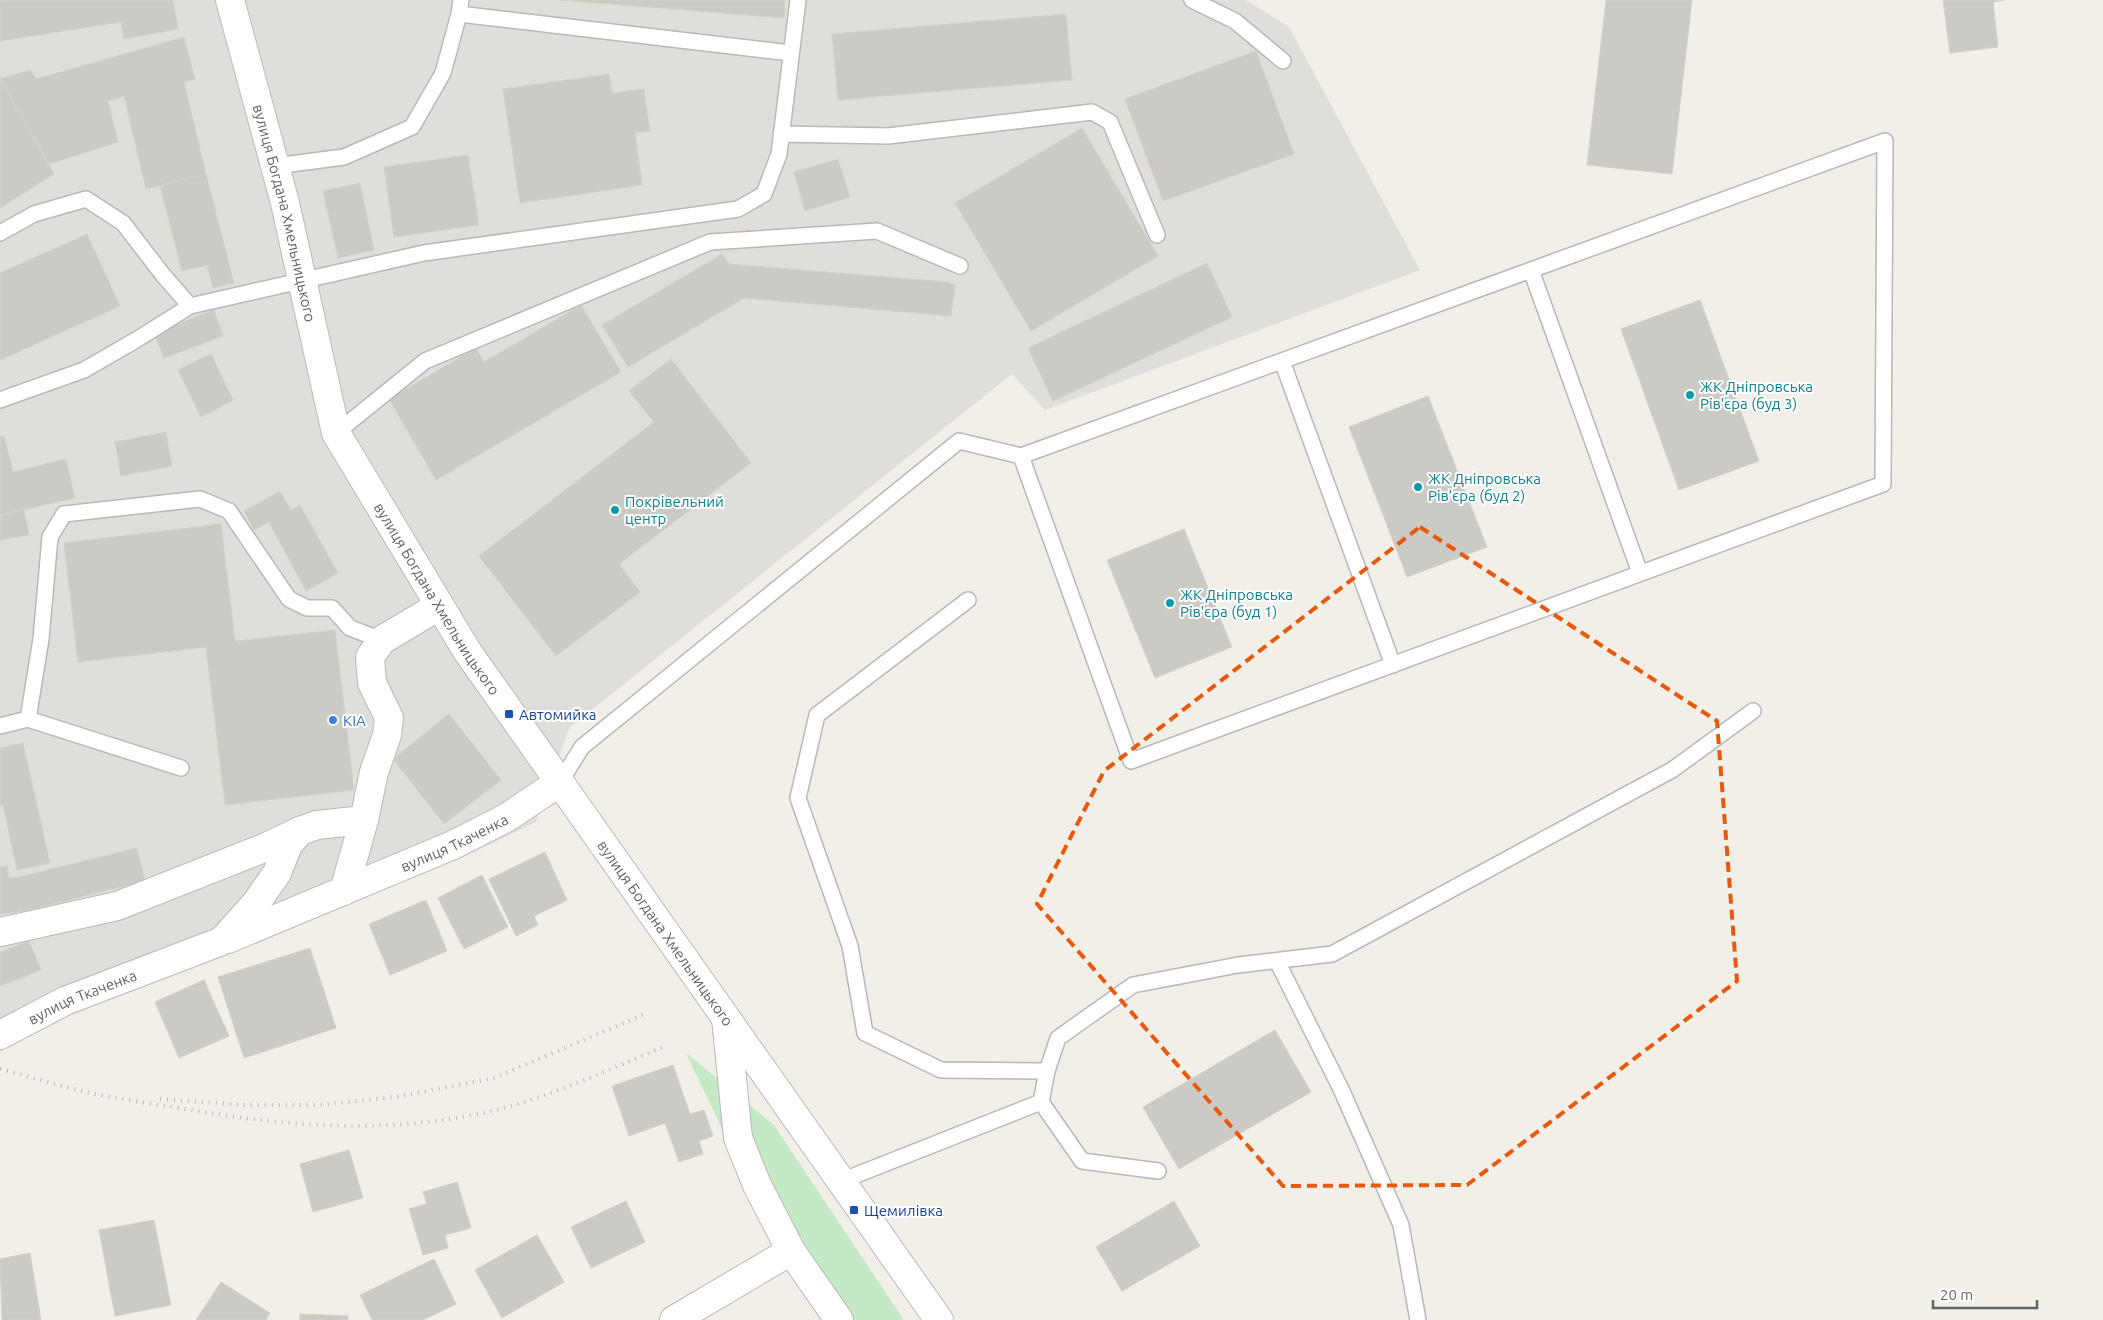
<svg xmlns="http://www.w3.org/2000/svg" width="2103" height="1320" viewBox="0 0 2103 1320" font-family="Ubuntu,sans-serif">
<rect width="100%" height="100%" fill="#f1efe8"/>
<path fill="#e0deda" d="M0 0H1246L1289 27 1420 270 1045 410 1012 374 569 728 536 822 457 860 331 911 104 998 0 1052Z"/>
<path fill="#c5e8c5" d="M686 1053 774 1125 904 1320H821L788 1267Z"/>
<path fill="#cccac5" stroke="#d6d1c6" d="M0 0H173L178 29 124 39 121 22 0 41Z
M560 0H785L784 18Z
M1606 0H1692L1672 174 1587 165Z
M1943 0H2005L1993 2 1998 47 1950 53Z
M1066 14 1072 80 838 100 832 34Z
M184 37 195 79 184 82 206 174 146 189 124 96 108 101 118 142 49 164 0 79 30 70 36 79Z
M1256 51 1294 154 1163 201 1125 99Z
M609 74 612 93 644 89 650 131 635 133 642 185 520 203 503 89Z
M0 79 54 174 0 208Z
M1082 128 1158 256 1031 331 955 203Z
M468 155 479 225 394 237 384 167Z
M838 159 850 197 805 211 794 172Z
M206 174 234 283 213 288 207 265 182 271 160 186Z
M360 183 374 250 338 258 323 191Z
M87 234 120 306 0 360V273Z
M722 254 729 264 948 282 955 285 951 316 744 298 628 367 602 325Z
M1207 263 1232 317 1053 401 1028 348Z
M1700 300 1759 461 1679 490 1621 329Z
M581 305 621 372 436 480 389 399 476 348 484 362Z
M214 310 223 336 164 358 154 333Z
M211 354 233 400 201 417 178 370Z
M671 359 751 463 619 564 640 592 556 656 479 556 654 422 629 391Z
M1428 396 1487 547 1407 577 1349 427Z
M166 432 172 466 121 476 115 442Z
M4 436 13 472 66 459 75 498 0 515V437Z
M280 491 291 510 300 505 338 573 306 591 269 522 254 530 244 511Z
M24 510 29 535 0 540V515Z
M221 524 235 641 335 630 354 790 225 805 206 647 78 662 64 543Z
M1184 529 1232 647 1155 678 1107 560Z
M449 714 501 780 444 824 393 759Z
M23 743 50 863 17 870 3 805H0V748Z
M137 848 145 881 25 911 0 914V867L7 866 9 878 19 877Z
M545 852 567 900 534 916 538 925 516 936 489 879Z
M482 875 508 927 464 949 438 898Z
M426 900 447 951 390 975 369 924Z
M29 941 41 970 0 986V952Z
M310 948 336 1028 244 1058 218 977Z
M204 980 229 1036 179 1058 155 1002Z
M1275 1030 1311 1092 1179 1169 1143 1107Z
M673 1065 690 1114 704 1110 713 1136 699 1141 703 1154 679 1162 665 1123 629 1136 612 1086Z
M349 1150 363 1198 313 1212 300 1164Z
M457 1182 471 1228 445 1235 448 1248 423 1255 409 1209 427 1204 423 1192Z
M626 1201 645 1242 591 1268 571 1227Z
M1174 1201 1200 1246 1122 1291 1096 1247Z
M154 1220 171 1305 115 1316 99 1230Z
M537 1235 564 1282 502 1318 475 1270Z
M30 1253 41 1320H2L0 1259Z
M434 1259 456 1304 423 1320H372L360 1295Z
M221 1282 270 1313 266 1320H196Z
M300 1314 348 1316V1320H300Z"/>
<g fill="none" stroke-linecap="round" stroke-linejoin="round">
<g stroke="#b5b8bc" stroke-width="18">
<path id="service" d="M1192 0 1235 21 1283 61
M459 14 791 53
M781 134 888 136 1092 112 1110 122 1157 235
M275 166 344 157 412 127 443 73 459 14 461 0
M0 233 34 214 86 199 123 223 163 275 190 306
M1531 270 1640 573
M1282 361 1393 665
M0 400 84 370 136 340 190 306 424 253 738 209 764 194 779 154 798 0
M336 433 425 361 710 242 877 231 960 266
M968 600 817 715 798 798 850 946 865 1033 941 1070 1047 1071
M28 719 41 639 50 537 64 514 200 499 229 511 289 599 307 608H332L350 628 382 640
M0 726 28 719 181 768
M560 782 582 747 959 441 1021 456 1885 141 1883 484 1131 761 1021 456
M1277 961 1341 1089 1401 1225 1418 1320
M1041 1102 1082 1161 1158 1171
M841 1181 1041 1102 1047 1071 1058 1038 1133 985 1238 965 1332 954 1672 770 1753 711"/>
</g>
<g stroke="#b5b8bc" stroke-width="30">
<g id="minor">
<path d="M344 891 364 820"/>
<path d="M0 932 117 906 264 848 300 831"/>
<path id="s1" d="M228 939 453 845 506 818 560 782"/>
<path d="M726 1018 738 1138 757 1185 791 1251 839 1320"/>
<path id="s2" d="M0 1035 65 1001 222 941 256 903 277 873 288 845 300 831 317 825 364 820 374 772 387 735 389 718 372 683 370 657 382 640 439 606"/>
<path d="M674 1320 791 1251"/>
</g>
</g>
<g stroke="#b6babf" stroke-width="30">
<g id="secondary">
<path id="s3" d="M230 0 285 203 336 433 467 651 939 1320"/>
</g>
</g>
<use href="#service" stroke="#fff" stroke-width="15"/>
<use href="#minor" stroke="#fff" stroke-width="28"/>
<use href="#secondary" stroke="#fff" stroke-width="28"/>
<path stroke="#b6b7b8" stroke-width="4" stroke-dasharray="1 6" stroke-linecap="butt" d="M0 1069C32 1077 63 1087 95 1094 121 1099 147 1103 173 1107 277 1125 373 1135 478 1114 543 1101 604 1071 666 1046
M160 1099 243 1105H319L396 1097 494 1078 645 1014"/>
</g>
<path fill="none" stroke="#e8590c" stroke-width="4" stroke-dasharray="10 6" stroke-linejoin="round" d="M1420 527 1717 721 1737 981 1467 1185 1283 1186 1037 904 1104 771Z"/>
<g fill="#0f9aa8" stroke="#fff" stroke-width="2">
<circle cx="1690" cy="395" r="5"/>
<circle cx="1418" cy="487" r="5"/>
<circle cx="615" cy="510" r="5"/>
<circle cx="1170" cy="603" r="5"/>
</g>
<g fill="#1a4fb4" stroke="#fff" stroke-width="2">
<rect x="504" y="709" width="10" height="10" rx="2.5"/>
<rect x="849" y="1205" width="10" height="10" rx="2.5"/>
</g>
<circle fill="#3f7fe0" stroke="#fff" stroke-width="2" cx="333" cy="720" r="5"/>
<g text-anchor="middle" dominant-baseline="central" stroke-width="4" stroke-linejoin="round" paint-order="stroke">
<g font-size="15" fill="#5f6368" stroke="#fff">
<text stroke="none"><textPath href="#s3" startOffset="220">вулиця Богдана Хмельницького</textPath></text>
<text stroke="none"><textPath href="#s3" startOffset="640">вулиця Богдана Хмельницького</textPath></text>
<text stroke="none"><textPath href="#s1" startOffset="246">вулиця Ткаченка</textPath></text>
<text stroke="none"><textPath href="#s3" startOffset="1045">вулиця Богдана Хмельницького</textPath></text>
<text stroke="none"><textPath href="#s2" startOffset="91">вулиця Ткаченка</textPath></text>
</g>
<g font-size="15" fill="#0d838f" stroke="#fff" text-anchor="start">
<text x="1700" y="386">ЖК Дніпровська<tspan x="1700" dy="17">Рів'єра (буд 3)</tspan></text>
<text x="1428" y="478">ЖК Дніпровська<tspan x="1428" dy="17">Рів'єра (буд 2)</tspan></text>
<text x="625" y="501">Покрівельний<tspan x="625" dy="17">центр</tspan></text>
<text x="1180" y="594">ЖК Дніпровська<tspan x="1180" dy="17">Рів'єра (буд 1)</tspan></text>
</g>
<g font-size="15" fill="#164399" stroke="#fff" text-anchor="start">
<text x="519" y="714">Автомийка</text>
<text x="864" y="1210">Щемилівка</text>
</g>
<g font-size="15" fill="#366cbe" stroke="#fff" text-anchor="start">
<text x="343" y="720">KIA</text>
</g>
</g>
<path d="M1933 1300v8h104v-8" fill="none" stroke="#5f6368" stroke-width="2.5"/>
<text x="1940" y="1300" font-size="15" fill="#5f6368" stroke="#ffffff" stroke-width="4" paint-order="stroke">20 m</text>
</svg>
